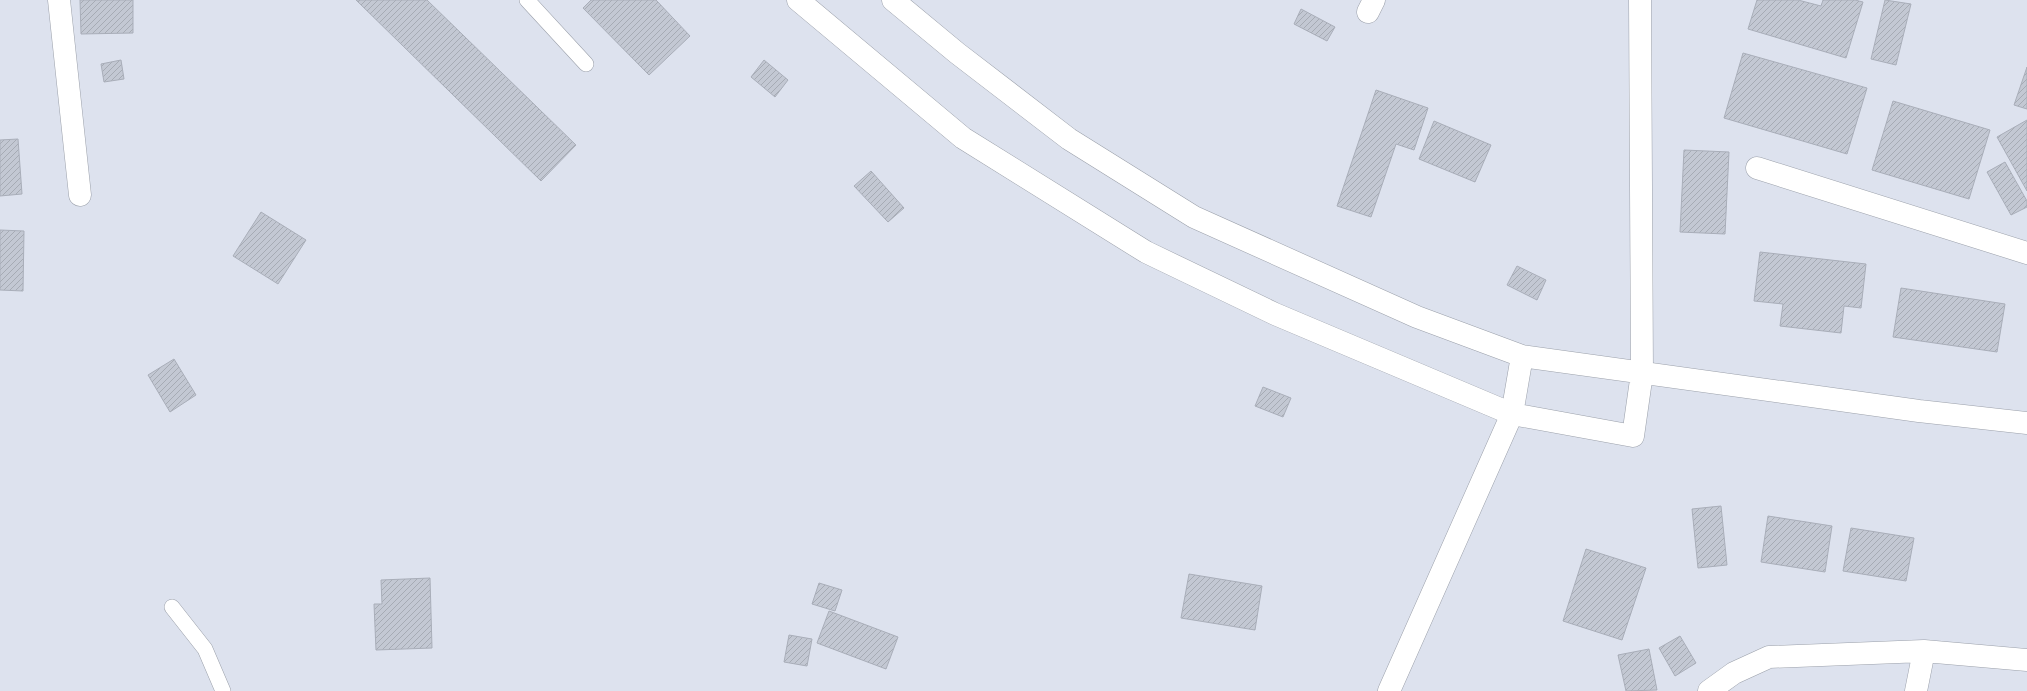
<svg xmlns="http://www.w3.org/2000/svg" width="2027" height="691" viewBox="0 0 2027 691" font-family="'Sofia Sans Condensed',sans-serif">
<defs>
<pattern id="building-hatch" width="6" height="6" patternUnits="userSpaceOnUse"><rect width="6" height="6" fill="#c3c8d3"/><path d="M-1 1l2-2M0 6l6-6M5 7l2-2" fill="none" stroke="#a6abb4"/></pattern>
</defs>
<rect width="100%" height="100%" fill="#dde2ee"/>
<path fill="url(#building-hatch)" stroke="#a9aeb9" d="M80 0H133V33L81 34Z
M356 0H427L576 145 541 181Z
M591 0H656L690 36 649 75 583 8Z
M1757 0H1798L1821 6 1823 0H1855L1863 2 1846 58 1748 29Z
M1885 0 1911 4 1896 65 1871 59Z
M1301 9 1335 27 1327 41 1294 24Z
M1743 53 1867 88 1847 154 1724 118Z
M121 60 124 79 104 82 101 64Z
M764 60 788 80 775 97 751 77Z
M2027 67V109L2014 105Z
M1376 90 1428 108 1414 150 1396 144 1371 217 1337 206Z
M1893 101 1990 130 1969 199 1872 170Z
M2027 120V191L1997 137Z
M1434 121 1491 145 1475 182 1419 159Z
M18 139 22 194 0 196V140Z
M1684 150 1729 152 1725 234 1680 232Z
M2005 162 2027 201V207L2011 215 1987 172Z
M871 171 904 208 888 222 854 186Z
M261 212 306 240 278 284 233 256Z
M0 230 24 231 23 291 0 290Z
M1760 252 1866 264 1861 308 1844 306 1841 333 1780 326 1783 304 1754 301Z
M1517 266 1546 280 1537 300 1507 285Z
M1901 288 2005 304 1997 352 1893 337Z
M174 359 196 395 170 412 148 375Z
M1263 387 1291 398 1283 417 1255 406Z
M1721 506 1727 565 1698 568 1692 509Z
M1768 516 1832 526 1825 572 1761 562Z
M1851 528 1914 538 1906 581 1843 571Z
M1586 549 1646 568 1622 640 1563 621Z
M1189 574 1262 586 1255 630 1181 618Z
M430 578 432 648 376 650 374 604H382L381 580Z
M819 583 842 590 835 611 812 604Z
M829 611 898 637 886 669 817 643Z
M789 635 812 639 807 666 784 662Z
M1680 636 1696 663 1675 676 1659 648Z
M1649 649 1657 690 1626 691 1618 655Z"/>
<g fill="none" stroke-linecap="round" stroke-linejoin="round">
<g stroke="#9ba0aa" stroke-width="16">
<path id="service" d="M527 0 586 64
M172 607 205 649 223 691"/>
</g>
<g stroke="#9ba0aa" stroke-width="23">
<path id="minor" d="M59 0 80 195
M1640 0 1642 373
M1368 12 1374 0
M1757 168 2027 253
M1389 691 1512 414
M1709 691 1734 673 1769 657 1924 651 2027 660
M1916 691 1924 651"/>
</g>
<g stroke="#9ba0aa" stroke-width="23">
<path id="tertiary" d="M798 0 963 138 1146 252 1275 314 1512 414 1633 436 1642 373
M893 0 957 53 1069 139 1194 217 1417 317 1522 356 1919 411 2027 423
M1512 414 1522 356"/>
</g>
<use href="#service" stroke="#fff" stroke-width="15"/>
<use href="#minor" stroke="#fff" stroke-width="22"/>
<use href="#tertiary" stroke="#fff" stroke-width="22"/>
</g>
</svg>
